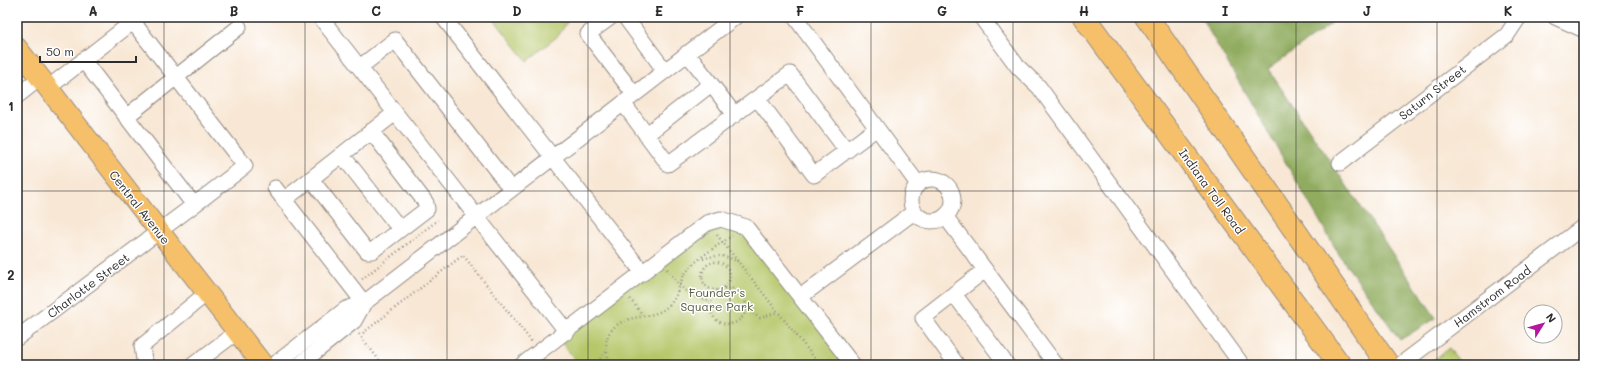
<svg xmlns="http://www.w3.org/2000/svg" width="1601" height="382" viewBox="0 0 1601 382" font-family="Mali,sans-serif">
<rect width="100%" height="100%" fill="#fff"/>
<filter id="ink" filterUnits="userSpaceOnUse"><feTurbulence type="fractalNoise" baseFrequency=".025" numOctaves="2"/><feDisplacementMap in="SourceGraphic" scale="8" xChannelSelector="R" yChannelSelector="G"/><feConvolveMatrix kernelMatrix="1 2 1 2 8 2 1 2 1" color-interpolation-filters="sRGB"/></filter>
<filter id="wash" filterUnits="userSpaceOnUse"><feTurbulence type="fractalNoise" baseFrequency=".012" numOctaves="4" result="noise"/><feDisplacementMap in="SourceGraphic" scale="16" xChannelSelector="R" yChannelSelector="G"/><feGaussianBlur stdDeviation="0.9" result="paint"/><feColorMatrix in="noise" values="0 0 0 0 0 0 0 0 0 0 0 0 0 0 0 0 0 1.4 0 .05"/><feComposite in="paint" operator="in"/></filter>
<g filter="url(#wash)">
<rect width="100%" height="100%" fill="#f8e7d4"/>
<path fill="#b6c76a" stroke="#70794a" d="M492 17H570L559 35 527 61Z
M707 223H735L853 365H579L558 338Z
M1449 348 1462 365H1427Z"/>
<path fill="#90ac5e" stroke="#5e6c44" d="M1201 17H1326L1331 24 1268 69 1436 318 1400 340 1340 256Z"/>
</g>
<g filter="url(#ink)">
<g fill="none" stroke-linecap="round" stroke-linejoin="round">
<g stroke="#928980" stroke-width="17">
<path id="minor" d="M320 17 567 332
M443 17 643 273
M611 17 588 34 634 94
M625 17 665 71
M795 17 918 184
M981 17 1018 67 1039 87 1242 365
M1555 17 1584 30
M133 22 245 166 194 205
M687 53 735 115
M360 67 395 40 511 189
M48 88 139 17
M17 96 40 78
M757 98 790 74 847 151
M623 103 668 164 757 98 814 175 877 128
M126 117 239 27
M646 135 711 84
M342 155 400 229
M1340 163 1507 35 1519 17
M311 179 367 251H372L427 209 426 203 371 131
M911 200a21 21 0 1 1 42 0a21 21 0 1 1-42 0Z
M275 188 364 303 735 17
M284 200 395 113
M945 216 1056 365
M954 294 1007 365
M800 297 914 212
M17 338 194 205 83 60
M147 365 144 360 142 346 207 293
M193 365 237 332
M274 365 346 309 364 303 354 321 299 365
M522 365 707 223 721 219 746 227 853 365
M957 365 923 318 985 270
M1400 365 1584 226"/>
</g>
<g stroke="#928980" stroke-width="22">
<path id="major" d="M17 48 263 365"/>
</g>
<g stroke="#928980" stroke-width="24">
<path id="highway" d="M1084 17 1340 365
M1147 17 1388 365"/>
</g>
<path stroke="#928980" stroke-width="2.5" stroke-dasharray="1 3" stroke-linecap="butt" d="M717 235 820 365
M703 259C716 254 726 255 738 262
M702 276a14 14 0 1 1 28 0a14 14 0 1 1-28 0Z
M667 269C681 287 687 298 710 300
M362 279 438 220
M710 306a18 18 0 1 1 36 0a18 18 0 1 1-36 0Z
M630 299 643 315
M746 309 760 318 778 312
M363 333 463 255 532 342
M359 334 383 365
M595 365 606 352
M609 365C608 354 603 342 610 332 624 312 651 321 667 307 677 299 678 288 683 277 691 262 718 245 732 236"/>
<use href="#minor" stroke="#fff" stroke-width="15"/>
<use href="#major" stroke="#f6c06b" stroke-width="20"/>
<use href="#highway" stroke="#f6c06b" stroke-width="22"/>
</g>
</g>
<path fill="none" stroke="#2b2b2b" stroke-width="1" stroke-opacity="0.55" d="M164 17V365M305 17V365M447 17V365M588 17V365M730 17V365M871 17V365M1013 17V365M1154 17V365M1296 17V365M1437 17V365M17 191H1584"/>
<g text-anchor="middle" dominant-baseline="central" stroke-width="3" stroke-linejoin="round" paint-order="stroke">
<g font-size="12" fill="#2b2b2b" stroke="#fff">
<text transform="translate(1432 92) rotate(-38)">Saturn Street</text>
<text transform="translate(1212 191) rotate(54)">Indiana Toll Road</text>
<text transform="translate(140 207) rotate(52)">Central Avenue</text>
<text transform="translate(88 285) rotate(-37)">Charlotte Street</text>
<text transform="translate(1492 296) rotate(-37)">Hamstrom Road</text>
</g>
<g font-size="12" fill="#555a3e" stroke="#fff">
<text x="717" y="292">Founder's<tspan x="717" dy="14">Square Park</tspan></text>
</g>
</g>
<rect width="1601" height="382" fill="none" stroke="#fff" stroke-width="44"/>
<g transform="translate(1543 324) rotate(53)"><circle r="19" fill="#ffffff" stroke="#aaaaaa"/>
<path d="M0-3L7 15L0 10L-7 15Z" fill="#b5179e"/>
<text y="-6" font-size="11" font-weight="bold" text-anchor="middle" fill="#2b2b2b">N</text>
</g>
<path d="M40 56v6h96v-6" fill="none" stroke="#2b2b2b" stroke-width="2"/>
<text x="46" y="56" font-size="12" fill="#2b2b2b" stroke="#ffffff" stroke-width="3" paint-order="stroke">50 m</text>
<rect x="22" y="22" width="1557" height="338" fill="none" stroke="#2b2b2b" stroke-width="1.5"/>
<g font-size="13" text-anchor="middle" font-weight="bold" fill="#2b2b2b">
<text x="93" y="16">A</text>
<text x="234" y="16">B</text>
<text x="376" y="16">C</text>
<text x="517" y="16">D</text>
<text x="659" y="16">E</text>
<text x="800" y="16">F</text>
<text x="942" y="16">G</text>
<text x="1084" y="16">H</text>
<text x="1225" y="16">I</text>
<text x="1367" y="16">J</text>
<text x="1508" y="16">K</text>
<text x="11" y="111">1</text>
<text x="11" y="280">2</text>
</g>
</svg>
